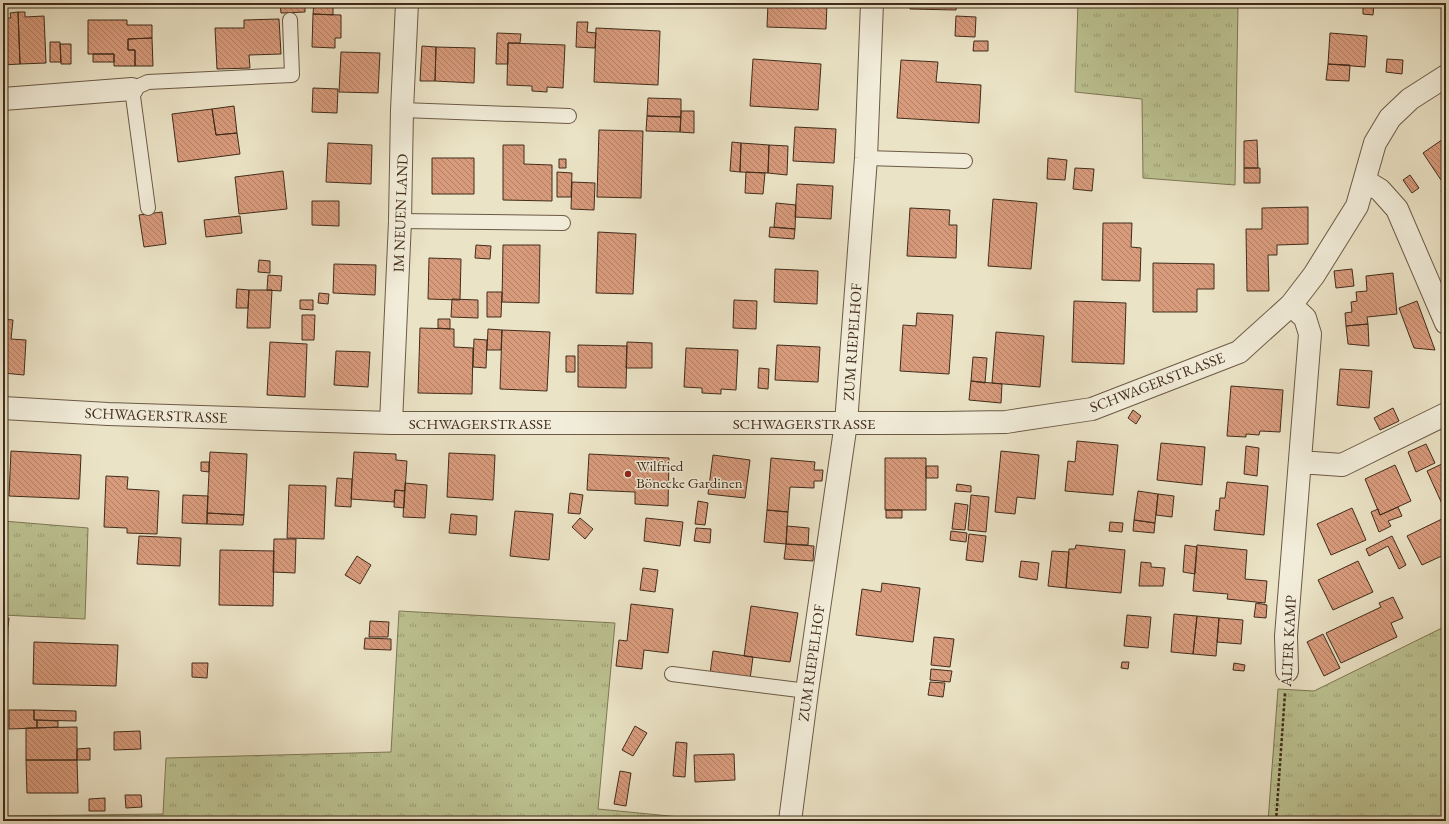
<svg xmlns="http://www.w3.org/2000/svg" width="1449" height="824" viewBox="0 0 1449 824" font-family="'EB Garamond',serif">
<defs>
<pattern id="grass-tufts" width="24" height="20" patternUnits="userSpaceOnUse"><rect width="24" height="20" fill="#bcc291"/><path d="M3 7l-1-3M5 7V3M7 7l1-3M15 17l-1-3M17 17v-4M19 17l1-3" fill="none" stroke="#9a9e76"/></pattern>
<pattern id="building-back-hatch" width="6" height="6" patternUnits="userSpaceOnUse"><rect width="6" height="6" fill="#d89b7c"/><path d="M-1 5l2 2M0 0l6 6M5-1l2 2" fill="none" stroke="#b17f65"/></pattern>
</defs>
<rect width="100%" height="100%" fill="#ebe3c6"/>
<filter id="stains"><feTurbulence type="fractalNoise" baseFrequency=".005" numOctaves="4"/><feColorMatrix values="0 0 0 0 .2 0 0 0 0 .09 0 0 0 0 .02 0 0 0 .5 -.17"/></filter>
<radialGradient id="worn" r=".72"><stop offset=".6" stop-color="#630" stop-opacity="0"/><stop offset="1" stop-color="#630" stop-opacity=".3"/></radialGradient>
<path fill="url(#grass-tufts)" stroke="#7e7756" d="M1078 3H1238L1235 185 1143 178 1142 99 1075 92Z
M1445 3H1446V51L1442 41Z
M3 521 88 528 85 619 3 615Z
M399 611 615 623 598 809 690 818 784 816 799 821H3V816L163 814 166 758 391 752Z
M1446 626V821H1268L1278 689 1314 691Z"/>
<path fill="url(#building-back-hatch)" stroke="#412c1b" d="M280 3H305V12L281 13Z
M314 3H333V15L313 14Z
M768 3H827L826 29 767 27Z
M911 3H957L956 10 910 9Z
M1363 3H1374L1373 15 1363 14Z
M18 12H25V17L44 16 46 63 20 64Z
M18 12 20 64 3 65V18H11L10 13Z
M313 14 341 15V38H335V48L312 47Z
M956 16 976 17 975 37 955 36Z
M279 19 281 54 249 55 250 68 217 69 215 28H244V20Z
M88 20H127V25H152V38L128 39V50H135V66H114V54H88Z
M577 22H588L587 32 596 33 595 48 576 47Z
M596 28 660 31 658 85 594 82Z
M497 33 521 34 520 43H508V64H496Z
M1330 33 1367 36 1365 67 1328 64Z
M152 38 153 66H135V50H128V39Z
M974 41H988V51H973Z
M50 42H60L61 62H50Z
M508 43 565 45 563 88 547 87V92L532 91V86L507 85Z
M60 44H71V64H61Z
M422 46 436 47 435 81H420Z
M436 47 475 48 474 83 435 81Z
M341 52 380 53 378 93 339 92Z
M93 54H114V62H93Z
M753 59 821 64 818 110 750 106Z
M1387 59 1403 60 1402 74 1386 72Z
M901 60 938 62 936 82 981 85 979 123 897 118Z
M1328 64 1350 65 1349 81 1326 80Z
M313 88 338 89 337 113 312 112Z
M648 98 681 99V117L647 116Z
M234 106 237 133 216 135 212 109Z
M212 109 216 135 237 133 240 154 178 162 172 114Z
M681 111H694V133L680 132Z
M647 116 681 117 680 132 646 131Z
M795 127 836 129 834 163 793 161Z
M599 130 643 131 641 198 597 197Z
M1446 137V176L1441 180 1423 153Z
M1257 140 1258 168H1244V141Z
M732 142 741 143 740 172 730 171Z
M328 143 372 145 371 184 326 182Z
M741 143 769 145 768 173 740 172Z
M503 145H524V164L552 165V201L503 200Z
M769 145 788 146 787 175 768 173Z
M432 158H474V194H432Z
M1048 158 1067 160 1065 180 1047 179Z
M559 159H566V168H559Z
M1075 168 1094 169 1092 191 1073 189Z
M1244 168H1260V183H1244Z
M283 171 287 209 239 214 235 177Z
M557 172 572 173 571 197H557Z
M746 172 765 173 763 194 745 193Z
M1410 175 1419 188 1412 193 1403 180Z
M572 182 595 183 594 210 571 209Z
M797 184 833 186 831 219 795 217Z
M1446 189V202L1441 191Z
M993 199 1037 203 1031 269 988 266Z
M312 201H339V226L312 225Z
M776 203 796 205 795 229 774 227Z
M1308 207V244L1277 245V255H1268L1269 291H1247L1246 229H1262V208Z
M910 208 950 210 949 225H957L956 258 907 256Z
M162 212 166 244 144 247 139 215Z
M240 216 242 233 206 237 204 220Z
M1103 223H1132L1131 247 1141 248 1140 281 1102 280Z
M770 227 795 229 794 239 769 237Z
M598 232 636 234 633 294 596 293Z
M476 245 491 246 490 259 475 258Z
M503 245H540L539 303 502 302Z
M429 258 461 259 460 300 428 299Z
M259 260 270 261V273L258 272Z
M1153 263 1214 264V289H1197V312H1153Z
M334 264 376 265 375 295 333 293Z
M775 269 818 271 817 304 774 302Z
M1352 269 1354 286 1336 288 1334 271Z
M1393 273 1397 314 1367 317 1368 324 1346 326 1345 313 1352 312 1351 302 1357 301 1356 292 1367 291 1366 276Z
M268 275 282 276 281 291 267 290Z
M237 289 249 290 248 308H236Z
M249 290H272L270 328H247Z
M487 292H502L501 317H487Z
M319 293 329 294 328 304 318 303Z
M452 299 478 300V318L451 317Z
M300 300H313V310L300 309Z
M734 300 757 301 756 329 733 328Z
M1074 301 1126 303 1124 364 1072 362Z
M1417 301 1435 350 1414 348 1399 308Z
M917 313 953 315 949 374 900 371 903 325 916 326Z
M302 315H315L314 340H302Z
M3 319 13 320 11 339 26 340 24 375 3 373Z
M438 319H450V329L438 328Z
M1368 324 1369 346 1348 344 1346 326Z
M420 328 454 329V347L473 348 472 394 418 393Z
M488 329 502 330 501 350H487Z
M502 330 550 332 547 391 500 389Z
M996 332 1044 336 1040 387 992 383Z
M474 339 487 340 486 368 473 367Z
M270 342 307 344 305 397 267 395Z
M627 342 652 343V368H626Z
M578 345 627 346 626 388 578 387Z
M777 345 820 347 818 382 775 380Z
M686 348 738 350 736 390 721 389V394L702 393V388L684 387Z
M336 351 370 352 368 387 334 385Z
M566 356H575V372H566Z
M973 357 987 358 985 383 971 381Z
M759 368 769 369 768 389 758 388Z
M1340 369 1372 371 1369 408 1337 405Z
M971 381 1002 384 1001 403 969 400Z
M1231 386 1283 390 1280 432 1260 431 1259 435 1246 434V437L1227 436Z
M1393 408 1399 421 1380 430 1374 418Z
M1133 410 1141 416 1136 424 1128 418Z
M1077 441 1118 445 1113 495 1065 491 1068 461 1075 462Z
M1161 443 1205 447 1202 485 1157 480Z
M1426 444 1435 463 1416 472 1408 452Z
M1246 446 1259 448 1257 476 1244 474Z
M11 451 81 455 79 499 9 496Z
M1001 451 1039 455 1035 499 1017 497 1015 514 995 512Z
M210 452 247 454 244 515 207 513Z
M354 452 396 454V460L407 461 405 491 395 490 394 502 351 499Z
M449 453 495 455 493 500 447 497Z
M589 454 669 458 668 506 635 504V492L587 490Z
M713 455 750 460 745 498 708 494Z
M771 458 815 462 814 470H823L822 481H814V488L790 487 788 512 767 510Z
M885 458H926V510H885Z
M201 462H209V472L201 471Z
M1446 462V505L1443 506 1427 471Z
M1395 465 1411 501 1380 515 1365 479Z
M926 466H938V478H926Z
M106 476 128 477 127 489 159 491 157 534 127 533V528L104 527Z
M337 478 352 479 351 507 335 506Z
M1227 482 1268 486 1264 535 1214 530 1216 510 1219 511 1220 498H1225Z
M405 483 427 485 425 518 403 517Z
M957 484 971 486V492L956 491Z
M289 485 326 486 324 539 287 538Z
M395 490 405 491 404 508 394 507Z
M1138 491 1158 494 1155 523 1134 520Z
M570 493 583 495 580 514 568 513Z
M1158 494 1174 496 1172 517 1156 515Z
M183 495 208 496 207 524 182 523Z
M971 495 989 497 986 532 968 530Z
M698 501 708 503 705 525 695 524Z
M955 503 968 505 965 530 952 529Z
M1398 507 1402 516 1388 521 1391 526 1379 532 1371 512 1378 509 1380 515Z
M1352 508 1366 540 1331 555 1317 524Z
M767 510 788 512 786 544 764 542Z
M886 510H902V518H886Z
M515 511 553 514 549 560 510 556Z
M207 513 244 515 243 525 207 524Z
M451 514 477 516 476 535 449 533Z
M1446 517V554L1422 565 1407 536Z
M580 518 593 529 585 539 572 527Z
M646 518 683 522 680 546 644 541Z
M1134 520 1155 523 1154 533 1133 531Z
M1110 522 1123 523 1122 532 1109 531Z
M787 526 809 528 808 545 786 544Z
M696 528 711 529 710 543 694 541Z
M951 531 967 533 966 542 950 540Z
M969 534 986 536 983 562 966 560Z
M139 536 181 538 180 566 137 564Z
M1392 536 1406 565 1399 569 1388 546 1369 556 1366 549Z
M274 539H296L295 573 273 572Z
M786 544 814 546 813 561 784 559Z
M1076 545 1125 550 1121 593 1066 588 1069 549H1075Z
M1185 545 1197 547 1195 574 1183 572Z
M1197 545 1247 550 1245 579 1267 581 1265 603 1227 599 1228 594 1193 591Z
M220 550 274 551 273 606 219 605Z
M1052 551 1069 552 1066 588 1048 586Z
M357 556 371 565 360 584 345 575Z
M1021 561 1039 563 1037 580 1019 577Z
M1358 561 1373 592 1333 610 1318 580Z
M1141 562 1151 563V567L1165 568 1163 586H1139Z
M643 568 658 570 655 592 640 590Z
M882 583 920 588 913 642 856 635 862 589 881 592Z
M1393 597 1403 618 1391 623 1397 637 1341 663 1326 633 1381 607 1379 603Z
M1256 603 1267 605 1266 618 1254 617Z
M631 604 673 609 668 653 644 650 642 669 616 666 619 640 627 641Z
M751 606 798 613 790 662 744 656Z
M1174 614 1197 616 1193 654 1171 652Z
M1127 615 1151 617 1148 648 1124 646Z
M1197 616 1219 618 1216 656 1193 654Z
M3 618H9L8 628H3Z
M1219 618 1243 620 1241 644 1217 642Z
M370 621 389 622 388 637H369Z
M3 628H8L7 671H3Z
M1323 634 1340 668 1324 676 1307 642Z
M934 637 954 639 950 667 931 665Z
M365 638 391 639V650L364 649Z
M34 642 118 645 116 686 33 684Z
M713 651 753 657 750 679 710 674Z
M1122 662H1129L1128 669 1121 668Z
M192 663H208L207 678 192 677Z
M1234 663 1245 665 1244 671 1233 670Z
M931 669 952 671 950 682 930 680Z
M930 682 945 683 943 697 928 695Z
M9 710H34V720H37V728L9 729Z
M34 710 76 711V721L34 720Z
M37 720 58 721V727L37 728Z
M635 726 647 733 633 756 622 750Z
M77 727V760H26V728Z
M140 731 141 749 114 750V732Z
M676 742 687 743 685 777 673 776Z
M90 748V760H77V749Z
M734 754 735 780 695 782 694 755Z
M26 760H77L78 793H27Z
M620 771 631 773 626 806 614 804Z
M125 795H141L142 807 126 808Z
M105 798V811H89V799Z"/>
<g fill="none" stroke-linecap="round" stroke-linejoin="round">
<g stroke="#6c5a46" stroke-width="16">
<path id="lane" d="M402 110 569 116
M866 158 965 161
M148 208 132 89 148 82 292 75 290 20
M400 221 563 223
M672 674 807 691"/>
</g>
<g stroke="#6c5a46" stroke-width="24">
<path id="street" d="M3 99 132 89
M1365 181 1380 190 1397 209 1446 323
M3 408 108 414 391 423H942L1006 422 1092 409 1239 352 1291 305 1314 275 1357 206 1375 143 1390 118 1410 99 1446 76
M391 423 400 221 402 110 407 3
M1300 462 1342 465 1446 414
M1287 671 1286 636 1310 334 1305 318 1291 305
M790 821 807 691 846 423 866 158 872 3"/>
</g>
<path stroke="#412c1b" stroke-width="2.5" stroke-dasharray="3 2" stroke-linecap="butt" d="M113 821V820
M1276 821 1285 693"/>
<use href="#lane" stroke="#f2edda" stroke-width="14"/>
<use href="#street" stroke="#f2edda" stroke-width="22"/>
</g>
<circle fill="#8f2418" stroke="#f2edda" stroke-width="1.5" cx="628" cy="474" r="4"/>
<g text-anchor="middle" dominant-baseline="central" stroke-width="3" stroke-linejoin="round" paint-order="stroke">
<g font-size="15" fill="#412c1b" stroke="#f2edda">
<text transform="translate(400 213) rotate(-88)">IM NEUEN LAND</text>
<text transform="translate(852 342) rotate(-86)">ZUM RIEPELHOF</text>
<text transform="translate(1157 382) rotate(-21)">SCHWAGERSTRASSE</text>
<text transform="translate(156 415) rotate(2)">SCHWAGERSTRASSE</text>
<text x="480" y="423">SCHWAGERSTRASSE</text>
<text x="804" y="423">SCHWAGERSTRASSE</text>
<text transform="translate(1288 641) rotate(-87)">ALTER KAMP</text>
<text transform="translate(811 663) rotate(-82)">ZUM RIEPELHOF</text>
</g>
<g font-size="15" fill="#412c1b" stroke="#f2edda" text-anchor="start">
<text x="636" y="465">Wilfried<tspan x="636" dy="17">Bönecke Gardinen</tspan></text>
</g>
</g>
<rect width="1449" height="824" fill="none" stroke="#ebe3c6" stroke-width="16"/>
<rect x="4" y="4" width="1441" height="816" fill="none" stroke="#412c1b" stroke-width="2"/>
<rect x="8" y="8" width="1433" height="808" fill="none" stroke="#412c1b"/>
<rect width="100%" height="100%" filter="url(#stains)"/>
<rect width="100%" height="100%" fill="url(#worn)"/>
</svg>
